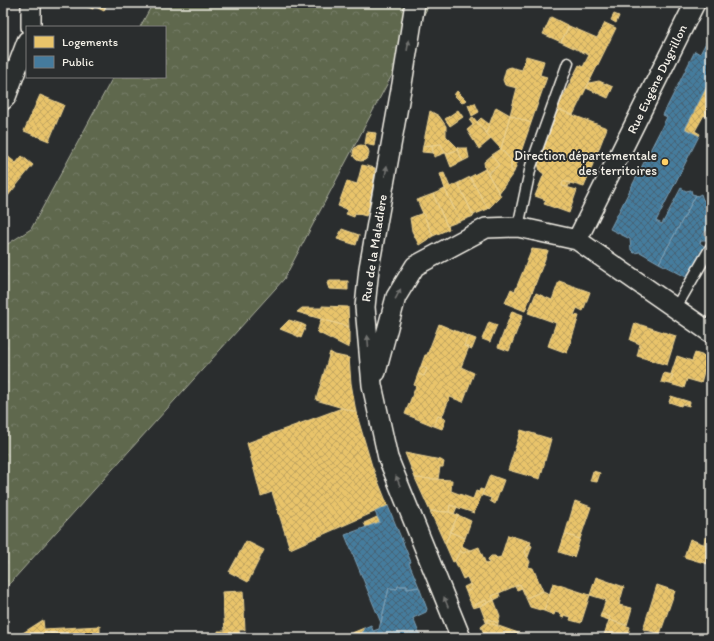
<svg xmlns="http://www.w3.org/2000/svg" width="714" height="641" viewBox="0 0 714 641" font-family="Itim,sans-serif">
<defs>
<pattern id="forest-crowns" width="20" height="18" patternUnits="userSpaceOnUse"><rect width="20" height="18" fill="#5e674e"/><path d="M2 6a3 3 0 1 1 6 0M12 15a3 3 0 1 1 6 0" fill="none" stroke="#767d68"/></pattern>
<pattern id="homes-cross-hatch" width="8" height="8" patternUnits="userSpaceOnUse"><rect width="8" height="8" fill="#e9c46a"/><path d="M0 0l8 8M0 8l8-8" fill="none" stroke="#c1a561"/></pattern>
<pattern id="public-cross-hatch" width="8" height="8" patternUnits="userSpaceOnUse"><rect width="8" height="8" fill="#457b9d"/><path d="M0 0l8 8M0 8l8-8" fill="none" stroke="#476476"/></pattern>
</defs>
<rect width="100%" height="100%" fill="#2a2d2e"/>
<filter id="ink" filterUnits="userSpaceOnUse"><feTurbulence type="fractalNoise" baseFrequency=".025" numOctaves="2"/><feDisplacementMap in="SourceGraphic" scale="8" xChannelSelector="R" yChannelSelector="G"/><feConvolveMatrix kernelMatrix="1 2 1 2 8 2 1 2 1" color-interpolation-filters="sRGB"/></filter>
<g filter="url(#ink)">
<path fill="url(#forest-crowns)" stroke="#a9ac9b" d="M153 3H430L284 279 3 591V247L31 229 113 77H165V27H140Z"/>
<path fill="url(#homes-cross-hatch)" stroke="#ecd290" d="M78 3H107L104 11 94 6 93 9Z
M614 14 619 16 616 23 611 20Z
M551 17 569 26 561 42 543 34Z
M605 23 616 28 573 115 557 109 579 65 583 67 589 55 561 42 569 26 597 38Z
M526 56 544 61 540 75 547 77 531 123 510 115 517 88 505 85 503 80 506 69 510 67 522 70Z
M711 78V101L707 109 710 110 706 117 704 115 695 131 700 134 699 136 685 129Z
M599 81 613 87 608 98 586 88 589 83Z
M457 91 466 100 462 103 454 95Z
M40 95 64 105 49 141 24 131Z
M475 103 479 112 472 116 468 105Z
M496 107 510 115 501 149 486 133Z
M557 109 607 128 584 187 563 181 562 186 577 190 569 213 544 204 546 200 535 196 544 174 540 171 537 160Z
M458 110 463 117 450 126 445 119Z
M430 111 439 116 446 126V136L458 148 457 150 446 154 441 144 423 146Z
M510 115 531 123 514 172 511 170V160L501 149Z
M473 117 491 139 479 149 467 130 473 125 470 121Z
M481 118 489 124 486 133 477 122Z
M367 132 376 133 374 146 365 144Z
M441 144 445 153 434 157 432 145Z
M432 145 433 153 422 152 423 146Z
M353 153a8 8 0 1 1 16 0a8 8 0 1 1-16 0Z
M458 148H467L469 158 463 161 457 150Z
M501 149 511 160V170L514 172 499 193 488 174 499 165 492 155Z
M457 150 463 161 451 167 446 154Z
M6 155 16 163 22 156 33 165 3 202V158Z
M492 155 499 165 488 173 485 169 484 162Z
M362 165 375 168 372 200 366 216 355 213 354 217 346 214 348 210 338 206 347 181 357 184Z
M485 169 501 196 488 209 470 177Z
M444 173 450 187 458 183 474 216 460 221 445 189 440 174Z
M470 177 488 209 473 215 458 183Z
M563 181 570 183 568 187 562 186Z
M445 189 460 221 447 226 433 194Z
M433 194 447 226H448L449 229 433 236 417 200Z
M423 213 433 236 419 245 412 231 410 218Z
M342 229 359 235 356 245 337 239Z
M532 249 548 251 525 311 505 303 511 289 515 291Z
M330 281H348V290L329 289 327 283Z
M559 281 590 292 583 311 577 308 574 315 579 316 567 353 548 346 556 323 528 313 536 293 552 300Z
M322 306 348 307 349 327 297 312 302 308H322Z
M512 311 523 315 509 351 498 347Z
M321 319 349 327V348L317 332Z
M289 320 302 324 295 335 280 329Z
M489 322 497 325 490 342 482 339Z
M635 323 676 336 667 365 637 356 640 344 630 340Z
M302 324 306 326 301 338 295 335Z
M439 324 468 336 464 346 469 347 461 367 474 373 463 402 450 397 442 417 438 416 434 426 405 414 416 386 414 385 418 374 424 376 427 369 421 366 425 355H427Z
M468 336 476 339 472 349 464 346Z
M330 352 335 355 349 358 351 383 356 412 316 400Z
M695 353 708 357 701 383 687 379 684 388 670 384 673 375 671 374 677 356 692 361Z
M421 366 427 369 424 376 418 374Z
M664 373 673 375 670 384 661 382Z
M671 396 690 402 689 406 682 404 681 406 669 402Z
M342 408 356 412 372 466 388 506 290 549 272 492 261 496 247 443Z
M438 416 446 419 442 429 434 426Z
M521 430 551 439 540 479 508 470Z
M405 453 441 460 444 462 443 467H440L438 479 415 478Z
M593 471 600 473 597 482 590 481Z
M490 475 504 480 495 504 490 501 491 498 482 495Z
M415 478 452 480 451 491 473 499 476 491 479 492 480 489 484 490 474 513 450 505 449 512 430 511Z
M575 501 591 507 580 539 565 534Z
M450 505 457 507 454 514 449 512Z
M430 511 449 512 458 515 445 544Z
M458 515 471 521 465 538 450 532Z
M377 517 380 522 366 527 364 523Z
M450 532 465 538 455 561 453 562 445 544Z
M565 534 580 539 574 557 559 552Z
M508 535 531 542 530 545 529 544 525 552 530 562 528 567 533 568 543 591 526 598 520 584 492 596 494 600 487 603 486 600 472 606 466 592 472 589 467 577 463 579 455 561 460 551 463 553 479 547 486 564 489 563 488 559 491 556H495L497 558 501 557Z
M705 537 711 539V547L704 544Z
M690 539 711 547V565L684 557Z
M246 541 264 550 248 582 229 572Z
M529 544 532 546 528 557 525 552Z
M462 546 470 550 463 553 460 551Z
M596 577 624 587 619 605 632 608 627 625 609 620 610 617 601 614 606 600 590 595Z
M553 583 590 595 581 623 570 620 571 617 564 615V618L561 617 562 614 555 612 554 615 544 611Z
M470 584 472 589 466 592 464 587Z
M520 584 522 588 517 590 515 587Z
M657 585 675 591 660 634 643 629Z
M243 591 245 630H239L240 638H218V631H225L222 592Z
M543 591 550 594 544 611 530 607 526 598Z
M499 593 500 597 494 600 492 596Z
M486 600 487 603 480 606 473 608 472 606Z
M494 600 500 616 498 623 488 619 486 622 480 606Z
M601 614 610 617 609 620 600 617Z
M488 619 498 623V626L487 622Z
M43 620 44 629 100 626V638H15Z
M609 620 630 627 627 638H603Z
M487 622 527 636 526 638H486L481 627Z
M364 628 362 635 355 638H340Z"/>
<path fill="url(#public-cross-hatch)" stroke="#7a9eb4" d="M711 33V78L685 129 699 136 656 221 662 224 681 188 686 191 691 190 692 194 696 195 659 263 640 252 634 253 631 250 630 239 610 229 667 117 663 115 695 51 700 54Z
M701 194 703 200 708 201 711 200V221L710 224 711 228 707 229 704 234 707 240H701L700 243 705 247 688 278 659 263 696 195 697 196Z
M388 506 411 562 409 563 419 587 407 589V586H398L397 589 389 588 381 623 345 535 380 522 375 512Z
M398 586H407V589L419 587 427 609 426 612 413 618 421 638H355L362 635 364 628 371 625 373 631 379 629 389 588 397 589Z"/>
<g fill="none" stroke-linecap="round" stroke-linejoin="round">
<g stroke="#f4f1e8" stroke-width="13">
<path id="lane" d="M518 227 531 166 568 63
M675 309 711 247"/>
</g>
<g stroke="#f4f1e8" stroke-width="22">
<path id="street" d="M415 3 402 84 369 268 365 307 372 385 388 458 461 638
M31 27V3
M3 100 6 97 27 41
M577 240 695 3
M376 372 396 297 415 266 486 228 518 227 577 240 711 333"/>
</g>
<use href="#lane" stroke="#2a2d2e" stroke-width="10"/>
<use href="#street" stroke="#2a2d2e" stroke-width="19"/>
</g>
<defs><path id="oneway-solid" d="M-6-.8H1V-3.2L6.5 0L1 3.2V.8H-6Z"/></defs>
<g fill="#71726f">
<use href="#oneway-solid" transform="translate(408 45) rotate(-81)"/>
<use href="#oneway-solid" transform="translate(386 171) rotate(-80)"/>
<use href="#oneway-solid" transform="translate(398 294) rotate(-62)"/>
<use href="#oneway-solid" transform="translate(368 341) rotate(-95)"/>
<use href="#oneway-solid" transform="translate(398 481) rotate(-112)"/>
<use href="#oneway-solid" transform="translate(446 602) rotate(-112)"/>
</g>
</g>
<circle fill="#ffd166" stroke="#2a2d2e" stroke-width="1.5" cx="665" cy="162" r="4"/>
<g text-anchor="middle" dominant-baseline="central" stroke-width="4" stroke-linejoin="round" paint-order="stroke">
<g font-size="13" fill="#f4f1e8" stroke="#2a2d2e">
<text transform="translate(657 79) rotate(-64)">Rue Eugène Dugrillon</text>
<text transform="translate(374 248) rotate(-81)">Rue de la Maladière</text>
</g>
<g font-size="13" fill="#f4f1e8" stroke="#2a2d2e" text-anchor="end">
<text x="657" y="155">Direction départementale<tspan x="657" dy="15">des territoires</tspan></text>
</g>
</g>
<rect width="714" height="641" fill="none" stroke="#2a2d2e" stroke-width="16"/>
<rect x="8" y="8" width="698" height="625" fill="none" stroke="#f4f1e8" stroke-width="1.5" filter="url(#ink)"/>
<rect x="26" y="26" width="140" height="52" fill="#2a2d2e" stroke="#7b7b78"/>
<rect x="34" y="36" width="20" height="12" fill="#e9c46a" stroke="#7b7b78"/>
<text x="62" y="46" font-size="12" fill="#f4f1e8">Logements</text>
<rect x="34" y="56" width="20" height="12" fill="#457b9d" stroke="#7b7b78"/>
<text x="62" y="66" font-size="12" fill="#f4f1e8">Public</text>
</svg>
